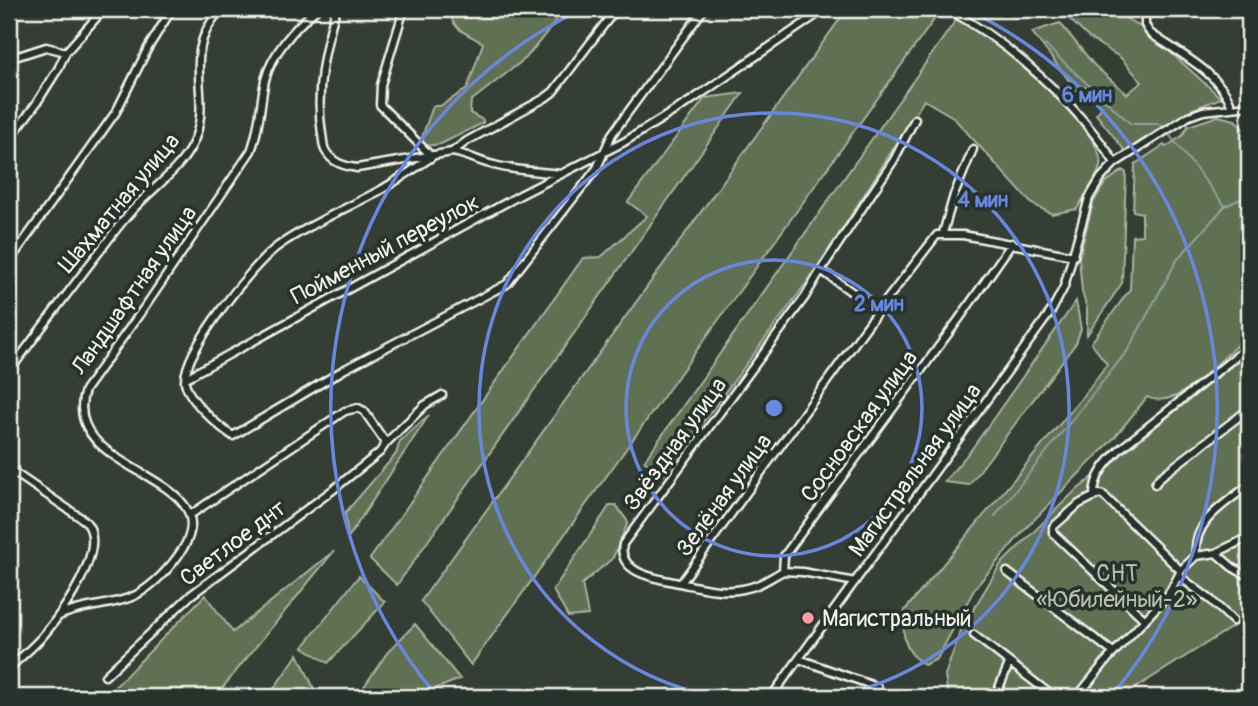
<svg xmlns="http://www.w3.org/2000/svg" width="1258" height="706" viewBox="0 0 1258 706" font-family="Pangolin,sans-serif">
<rect width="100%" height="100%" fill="#343e35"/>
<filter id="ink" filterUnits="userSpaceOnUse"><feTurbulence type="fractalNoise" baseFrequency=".0143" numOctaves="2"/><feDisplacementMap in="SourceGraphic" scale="14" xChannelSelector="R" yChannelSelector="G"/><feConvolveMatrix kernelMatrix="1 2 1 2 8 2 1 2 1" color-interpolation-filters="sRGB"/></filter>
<g filter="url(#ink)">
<path fill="#607153" stroke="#aab19e" stroke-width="2" d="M451 9H566L526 58 471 101 470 113 483 120V123L441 144 425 146 421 140 433 106H440L467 89 483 43C468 34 449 29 451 9Z
M847 9H934L938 14 471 665 421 601Z
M1059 9H1110L1146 30 1221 98 1186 112 1126 152 1096 114 1102 107 1085 87 1077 91 1032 32 1060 23 1094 65 1127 94 1142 82 1121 58 1089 38Z
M956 20 968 21C994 43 1109 132 1100 166 1098 178 1083 198 1077 209L1052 214 1032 204 953 117 924 100 819 266 664 475 644 461Z
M743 93 397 585 370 559 583 258 601 257 647 216 628 202 705 98Z
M1218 116 1235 120 1249 135V332C1236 347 1190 392 1173 397 1165 400 1154 401 1147 397L1114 438 1026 528 975 588 937 659 924 665C902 650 902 634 905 610L1085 394 1107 364 1091 343 1130 289 1132 236 1142 235V213L1133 211 1135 164 1164 145 1166 147 1182 136 1188 126Z
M1123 170 1126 173 1122 283 1087 335V309L1082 292 1079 258 1093 203 1105 183Z
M1076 301 1081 329 1076 343 969 485 944 482 971 450Z
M1249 352V633L1237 624 1121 697H948L945 675 961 630 1000 565 1073 493Z
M429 415 348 538 345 513 396 454 400 441Z
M610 505H616L628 522 613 558 582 584 588 615 568 617 553 590Z
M334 551 215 697H105L205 595 233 632Z
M359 576 385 602 328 663 303 647Z
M415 624 460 679 415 697H357L387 653Z
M298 654 316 693 313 697H268Z"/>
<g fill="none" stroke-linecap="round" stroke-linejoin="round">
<path stroke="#8ea1a1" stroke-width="2" d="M1045 45 1131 124H1160L1163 128
M1167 132 1225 206 1249 195
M995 516 1128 350 1177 260 1225 206"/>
<g stroke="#f4f1e8" stroke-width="11">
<path id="minor" d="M336 9C324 50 315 91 322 134 323 139 323 146 325 150 332 163 344 166 357 168L452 152C467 154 479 162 494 165 516 171 538 171 560 174
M404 9 381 85 380 105 432 157C412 170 393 184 373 194 341 211 308 225 278 246 253 264 184 350 185 381 186 398 219 427 233 436L345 369 507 284 597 168 612 134 704 9
M947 9C1008 41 1078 105 1115 163
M1145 9V25L1150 33C1178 53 1220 72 1232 107
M9 59 46 47 66 52
M9 140 36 104 58 69 66 52 104 9
M452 152 467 141 545 98 553 92 616 9
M943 233 954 195 973 149
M9 262 116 112 148 48 172 9
M821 270 894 160 915 119
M9 372C35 336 62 301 89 265 102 249 114 231 128 215 148 191 178 173 192 145 216 97 177 58 221 9
M186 378 520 195 624 142 692 100 825 9
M9 469 84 520C112 545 60 617 41 638 31 649 20 658 9 668
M1155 484 1159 478 1249 409
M1094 496C1094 476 1106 463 1120 449L1249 346
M190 515 345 411 358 408 364 411 386 443 425 405 442 395
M1216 553 1232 567 1249 577
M1196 556C1192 521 1225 504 1249 485
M783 571C770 578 758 587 743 589 723 593 703 588 684 584 662 579 617 576 623 544L805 297 821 270 878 311
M1007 572 1114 653
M1179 576 1211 600 1233 621
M855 582 803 572 783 571 784 556 959 319 1012 243
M681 583 878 311 937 235H963L1074 256
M59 616C83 604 112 607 136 595 154 585 171 567 182 550 232 474 57 474 85 390L149 301 251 151C260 128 260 105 265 80 272 53 295 27 317 9
M1145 620 1053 533V527L1079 504 1099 494 1103 495 1181 571
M974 635 1054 697
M799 659 877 687 882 697
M105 676 191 595 334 489 380 452 386 443
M771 697 1052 310 1064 287 1089 198 1101 178 1115 163 1189 116 1203 111 1249 106
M995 697 1009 664
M1077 697 1107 660 1168 595 1182 569 1196 556 1216 553 1249 537"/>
</g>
<use href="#minor" stroke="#26332d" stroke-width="6"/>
</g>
</g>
<g fill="none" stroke="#6887de" stroke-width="3.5">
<circle cx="774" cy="408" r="148"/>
<path d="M715 697A295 295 0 1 1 833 697"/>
<path d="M437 696A443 443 0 0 1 580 10M968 10A443 443 0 0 1 1111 696"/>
</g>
<circle fill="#ff9aa2" stroke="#26332d" stroke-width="2.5" cx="808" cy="618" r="7"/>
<g text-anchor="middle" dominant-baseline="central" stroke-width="7" stroke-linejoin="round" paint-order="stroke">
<g font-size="23" fill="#f4f1e8" stroke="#26332d">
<text transform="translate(119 203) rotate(-50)">Шахматная улица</text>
<text transform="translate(385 249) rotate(-28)">Пойменный переулок</text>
<text transform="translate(134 290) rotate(-55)">Ландшафтная улица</text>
<text transform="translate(859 426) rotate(-54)">Сосновская улица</text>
<text transform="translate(675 444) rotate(-54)">Звёздная улица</text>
<text transform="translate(915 470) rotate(-54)">Магистральная улица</text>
<text transform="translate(724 495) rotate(-54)">Зелёная улица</text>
<text transform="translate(233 543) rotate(-37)">Светлое днт</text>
</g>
<g font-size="23" fill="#b9beac" stroke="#26332d">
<text x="1117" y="573">СНТ<tspan x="1117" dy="26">«Юбилейный-2»</tspan></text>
</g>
<g font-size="23" fill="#f4f1e8" stroke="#26332d" text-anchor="start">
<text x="822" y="618">Магистральный</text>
</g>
</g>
<circle cx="774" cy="408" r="10" fill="#6887de" stroke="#26332d" stroke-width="3.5"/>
<g font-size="21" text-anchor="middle" font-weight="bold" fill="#6887de" stroke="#26332d" stroke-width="7" stroke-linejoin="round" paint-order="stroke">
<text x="1087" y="102">6 мин</text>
<text x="983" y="207">4 мин</text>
<text x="879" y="311">2 мин</text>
</g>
<rect width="1258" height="706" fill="none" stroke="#26332d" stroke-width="35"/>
<rect x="18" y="18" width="1223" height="671" fill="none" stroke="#f4f1e8" stroke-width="2.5" filter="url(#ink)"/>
</svg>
